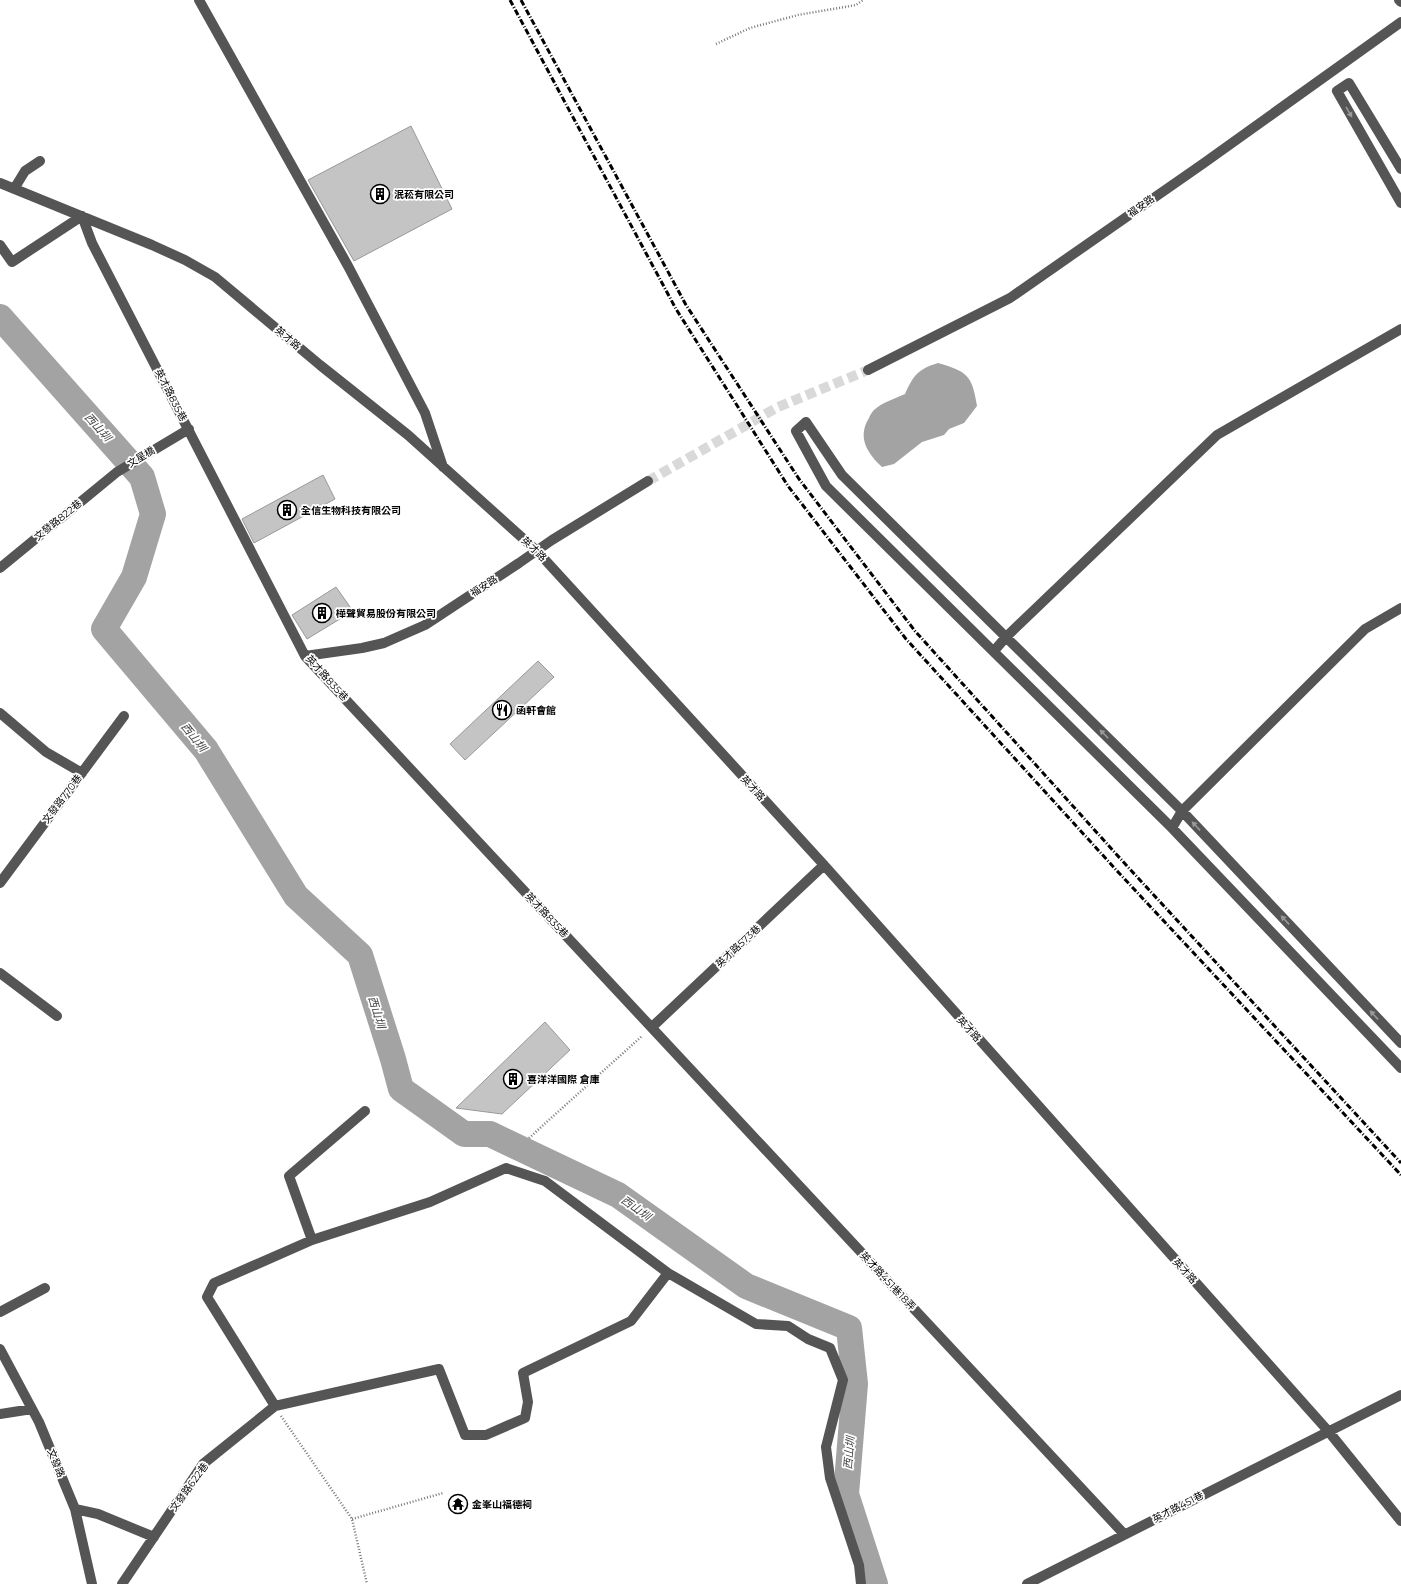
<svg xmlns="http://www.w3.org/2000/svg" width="1401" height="1584" viewBox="0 0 1401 1584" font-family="Montserrat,'Noto Sans TC',sans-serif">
<rect width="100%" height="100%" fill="#fff"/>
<path fill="#a3a3a3" d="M938 363C967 372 972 374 977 406L964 423 949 429 944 435 922 442 894 464 882 467C867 453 857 437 869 418 870 415 872 412 874 410 883 402 894 399 905 394 913 376 918 369 938 363Z"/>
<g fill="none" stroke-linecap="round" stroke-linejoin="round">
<path stroke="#a3a3a3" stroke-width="26" d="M0 317 142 477 153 514 134 577 104 629 206 750 296 896 360 955 393 1059 401 1089 464 1134H490L618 1195 746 1286 849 1328 855 1384 846 1494 875 1584"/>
</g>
<path fill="#c4c4c4" stroke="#999" d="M411 126 452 209 354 261 308 180Z
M323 475 335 499 254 543 242 519Z
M336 587 353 611 307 639 292 615Z
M538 661 554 677 465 760 450 744Z
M545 1022 570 1050 502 1114 456 1108Z"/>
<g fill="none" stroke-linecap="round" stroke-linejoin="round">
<path stroke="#d9d9d9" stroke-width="10" stroke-dasharray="10 5" stroke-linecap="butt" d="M648 481 778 407 868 370"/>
<path stroke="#777" stroke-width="2.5" stroke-dasharray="1 2" stroke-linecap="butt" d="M716 44 750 28 798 15 856 5 863 0
M529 1138 642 1036
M281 1416 352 1519 367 1584
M352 1519 443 1493"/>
<path stroke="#555" stroke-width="10" d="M199 0 348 266 425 413 443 467
M1399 0 1401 2
M1401 169 1349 83 1337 91 1401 203
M0 183 152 245 185 260 215 277 320 365 408 435 537 551 824 865 1329 1432 1401 1521
M14 189 25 171 40 161
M0 245 12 262 82 216 92 243 305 656 1124 1534
M868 370 1010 298 1204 163 1401 22
M0 568 117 472 189 429
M994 651 1006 637 1217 435 1401 329
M305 656 362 648 384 643 425 625 519 563 552 540 648 481
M0 713 46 752 82 773
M1172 828 1182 811 1365 629 1401 608
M0 883 124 716
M0 973 57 1016
M652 1027 824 865
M1401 1043 1182 811 842 475 806 422 796 431 826 486 1172 828 1401 1068
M312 1240 289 1176 365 1111
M0 1312 45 1288
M0 1349 39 1422 75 1509 92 1584
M275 1406 207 1297 214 1283 312 1240 430 1202 506 1168 545 1181 668 1273 756 1324 788 1326 808 1339 830 1348 843 1380 826 1447 830 1478 859 1565 861 1584
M0 1414 32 1409
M75 1509 98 1514 154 1537
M122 1584 203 1464 275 1406 439 1369 465 1435H486L525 1418 528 1402 523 1373 631 1321 668 1273
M1027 1584 1401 1395"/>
<path stroke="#000" stroke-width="3" stroke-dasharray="6 2 1 2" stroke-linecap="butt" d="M510 0 676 309 788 486 906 639 1119 873 1401 1175
M521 0 686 305 799 479 915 631 1127 866 1401 1163"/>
</g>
<defs><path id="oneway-solid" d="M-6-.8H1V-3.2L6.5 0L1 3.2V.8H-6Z"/></defs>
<g fill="#999">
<use href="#oneway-solid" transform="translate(1349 112) rotate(60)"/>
<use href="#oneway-solid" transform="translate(1104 734) rotate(-135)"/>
<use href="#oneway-solid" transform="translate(1196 826) rotate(-133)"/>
<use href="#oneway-solid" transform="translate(1285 920) rotate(-133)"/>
<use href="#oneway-solid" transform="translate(1374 1015) rotate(-133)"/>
</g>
<defs>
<g id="building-ring" transform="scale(1)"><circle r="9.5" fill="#fff" stroke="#000" stroke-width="1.5"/><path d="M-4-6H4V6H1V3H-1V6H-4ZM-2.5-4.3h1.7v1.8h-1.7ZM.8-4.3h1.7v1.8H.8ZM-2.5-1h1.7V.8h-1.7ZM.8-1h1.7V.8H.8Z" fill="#000"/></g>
<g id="restaurant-ring" transform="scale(1)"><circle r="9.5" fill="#fff" stroke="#000" stroke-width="1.5"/><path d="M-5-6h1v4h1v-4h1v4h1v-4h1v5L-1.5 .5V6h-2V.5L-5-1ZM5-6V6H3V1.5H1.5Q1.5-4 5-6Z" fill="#000"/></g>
<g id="temple-ring" transform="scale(1)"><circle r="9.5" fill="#fff" stroke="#000" stroke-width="1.5"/><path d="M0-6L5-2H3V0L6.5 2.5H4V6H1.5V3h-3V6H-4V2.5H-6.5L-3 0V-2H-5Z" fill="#000"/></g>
</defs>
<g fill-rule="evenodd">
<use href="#building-ring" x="380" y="194"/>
<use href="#building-ring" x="287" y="510"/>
<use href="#building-ring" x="322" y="613"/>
<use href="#restaurant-ring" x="502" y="710"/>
<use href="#building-ring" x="513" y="1079"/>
<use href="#temple-ring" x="458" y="1504"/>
</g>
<g text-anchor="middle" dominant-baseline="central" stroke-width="3.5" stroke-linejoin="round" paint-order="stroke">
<g font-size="10" font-weight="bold" fill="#000" stroke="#fff" text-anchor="start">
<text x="394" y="194">泯菘有限公司</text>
<text x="301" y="510">全信生物科技有限公司</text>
<text x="336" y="613">樺聲貿易股份有限公司</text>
<text x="516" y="710">函軒會館</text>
<text x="527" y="1079">喜洋洋國際 倉庫</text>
<text x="472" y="1504">金峯山福德祠</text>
</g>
<g font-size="10" fill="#000" stroke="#fff">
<text transform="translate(1141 206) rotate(-35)">福安路</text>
<text transform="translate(288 338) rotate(40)">英才路</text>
<text transform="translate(171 395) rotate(63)">英才路835巷</text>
<text transform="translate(141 457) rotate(-31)">文星橋</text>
<text transform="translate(58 520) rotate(-39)">文發路822巷</text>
<text transform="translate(534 549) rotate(44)">英才路</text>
<text transform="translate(484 586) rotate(-33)">福安路</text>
<text transform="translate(327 678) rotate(48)">英才路835巷</text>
<text transform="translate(753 788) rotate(48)">英才路</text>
<text transform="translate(62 799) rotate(-53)">文發路770巷</text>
<text transform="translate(547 915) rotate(47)">英才路835巷</text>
<text transform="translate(738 946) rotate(-43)">英才路573巷</text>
<text transform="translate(969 1029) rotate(48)">英才路</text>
<text transform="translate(1185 1271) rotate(48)">英才路</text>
<text transform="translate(888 1281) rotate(47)">英才路451巷18弄</text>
<text transform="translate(56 1463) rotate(68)">文發路</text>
<text transform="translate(189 1487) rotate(-54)">文發路622巷</text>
<text transform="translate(1178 1507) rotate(-27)">英才路451巷</text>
</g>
<g font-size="11" font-style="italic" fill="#444" stroke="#fff">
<text transform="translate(98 427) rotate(48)">西山圳</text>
<text transform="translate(194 737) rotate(51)">西山圳</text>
<text transform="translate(377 1012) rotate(73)">西山圳</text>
<text transform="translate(636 1208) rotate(35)">西山圳</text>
<text transform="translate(849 1453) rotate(-85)">西山圳</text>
</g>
</g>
</svg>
